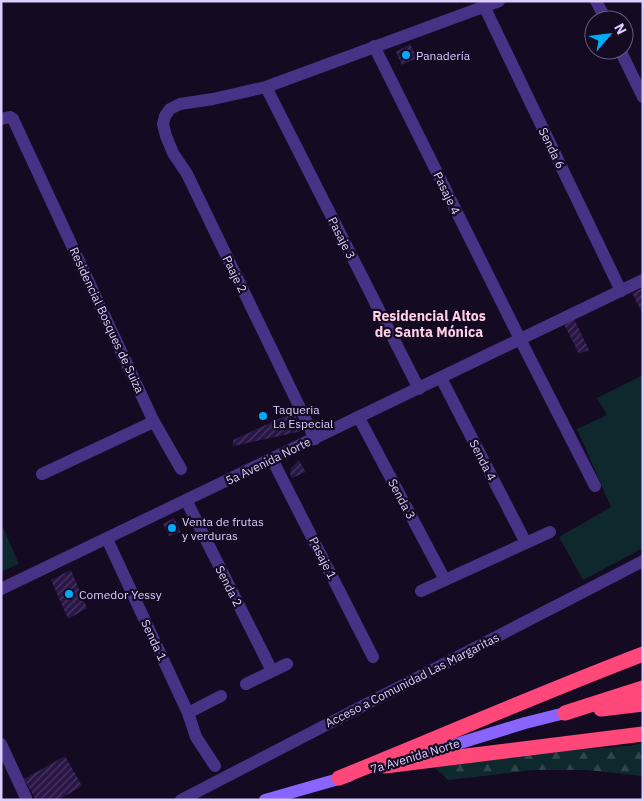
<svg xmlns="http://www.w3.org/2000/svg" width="644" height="801" viewBox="0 0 644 801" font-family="'IBM Plex Sans',sans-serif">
<defs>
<pattern id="forest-firs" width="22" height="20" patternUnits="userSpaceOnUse" patternTransform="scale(1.25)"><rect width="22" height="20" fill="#0e282d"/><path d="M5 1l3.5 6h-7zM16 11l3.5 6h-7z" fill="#31464c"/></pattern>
<pattern id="building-hatch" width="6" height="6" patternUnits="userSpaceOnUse" patternTransform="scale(1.25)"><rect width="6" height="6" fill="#2a1646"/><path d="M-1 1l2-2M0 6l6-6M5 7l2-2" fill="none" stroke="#483762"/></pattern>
</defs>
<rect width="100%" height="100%" fill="#140b23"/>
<path fill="#0e282d" d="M643 375V548L583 580 559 537 611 507 577 429 607 415 597 398Z
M1 523 19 564 1 572Z"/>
<path fill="url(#forest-firs)" d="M643 743 642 776 587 770H532L449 780 435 768 533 753 629 746Z"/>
<path fill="url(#building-hatch)" d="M410 44 417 58 402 65 396 52Z
M643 288V315L632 293Z
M574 319 589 350 579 354 564 324Z
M294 412 302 431 233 446V440Z
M299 460 306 472 292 478 290 474 291 468Z
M174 518 181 532 169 536 163 524Z
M71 570 87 608 68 619 51 580Z
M65 756 82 786 58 800H36L24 779Z"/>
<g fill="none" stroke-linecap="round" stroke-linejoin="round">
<path stroke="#473286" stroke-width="12" d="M596 1 606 20
M484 6 621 291
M374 46 520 339 595 486
M620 50 643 97
M266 87 419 389
M1 119 10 117 13 119 153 420 181 469
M441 378 526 543
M359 418 445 580
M315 439 187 174 173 153 166 136 163 124 165 116 170 109 180 104 213 99 266 87 499 1
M272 459 373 657
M42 474 151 423 153 420
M186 500 272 671
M107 539 188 713 196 737 215 766
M1 589 643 280
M421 591 550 532
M246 684 287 664
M188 713 221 696
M1 744 26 798
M181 800 643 561"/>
<path stroke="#8964ff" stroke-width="12" d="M411 758 525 723 565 713
M265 800 349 776"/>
<path stroke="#ff4879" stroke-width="15" d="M601 709 643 704
M565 713 643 688
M385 766 643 734
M339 778C440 737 541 693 643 654"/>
</g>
<g fill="#00abf8" stroke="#140b23" stroke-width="2">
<circle cx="406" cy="55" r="5"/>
<circle cx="263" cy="416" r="5"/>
<circle cx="172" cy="528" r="5"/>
<circle cx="69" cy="594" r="5"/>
</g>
<g text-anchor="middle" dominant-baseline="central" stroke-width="4.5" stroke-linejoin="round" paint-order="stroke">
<g font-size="12" fill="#decdff" stroke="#140b23" text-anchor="start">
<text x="416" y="55">Panadería</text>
<text x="273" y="409">Taqueria<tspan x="273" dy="14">La Especial</tspan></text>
<text x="182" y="521">Venta de frutas<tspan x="182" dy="14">y verduras</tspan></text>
<text x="79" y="594">Comedor Yessy</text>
</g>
<g font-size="12" fill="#decdff" stroke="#140b23">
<text transform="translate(552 148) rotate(64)">Senda 6</text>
<text transform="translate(447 193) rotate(64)">Pasaje 4</text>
<text transform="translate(342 238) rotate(63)">Pasaje 3</text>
<text transform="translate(235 274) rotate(64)">Paaje 2</text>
<text transform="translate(107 320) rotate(65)">Residencial Bosques de Suiza</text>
<text transform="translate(483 460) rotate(63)">Senda 4</text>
<text transform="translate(268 461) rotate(-26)">5a Avenida Norte</text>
<text transform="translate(402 499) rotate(62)">Senda 3</text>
<text transform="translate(323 558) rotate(63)">Pasaje 1</text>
<text transform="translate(229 586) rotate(63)">Senda 2</text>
<text transform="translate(154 640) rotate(65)">Senda 1</text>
<text transform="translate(412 680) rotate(-27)">Acceso a Comunidad Las Margaritas</text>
<text transform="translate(415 756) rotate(-17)">7a Avenida Norte</text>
</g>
<g font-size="14" font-weight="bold" fill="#ffcfe3" stroke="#140b23">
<text x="429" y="316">Residencial Altos<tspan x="429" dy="16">de Santa Mónica</tspan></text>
</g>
</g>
<rect width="644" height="801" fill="none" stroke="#decdff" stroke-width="5"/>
<g transform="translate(609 35) rotate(62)"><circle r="24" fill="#140b23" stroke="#65597b"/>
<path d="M0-4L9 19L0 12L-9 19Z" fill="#00abf8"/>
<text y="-8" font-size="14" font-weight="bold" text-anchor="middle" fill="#decdff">N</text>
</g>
</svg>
